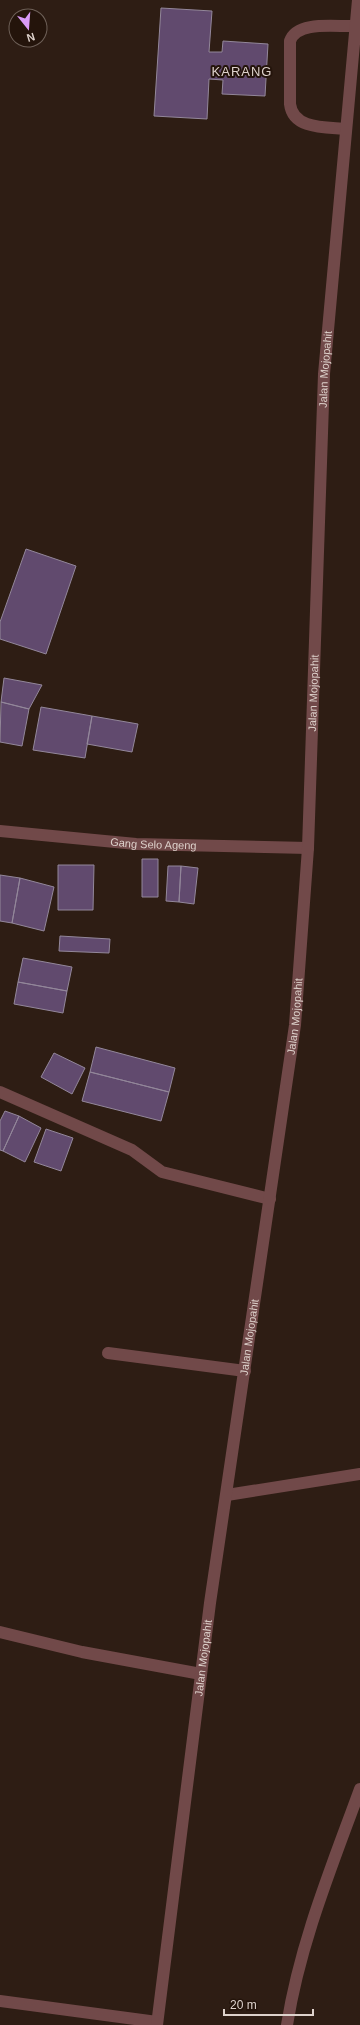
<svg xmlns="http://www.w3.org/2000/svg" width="360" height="2025" viewBox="0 0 360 2025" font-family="Helvetica,sans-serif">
<rect width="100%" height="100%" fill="#2e1d14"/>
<path fill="#614a6e" stroke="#93879a" d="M161 8 212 11 209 52H222L223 41 268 44 265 96 222 94 223 80 209 79 207 119 154 116Z
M26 549 76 566 46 654 0 639V622Z
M4 678 42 685 29 709 1 702Z
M1 702 29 709 22 746 0 742Z
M41 707 92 716 85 758 33 750Z
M92 716 138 724 132 752 87 744Z
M142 859H158V897H142Z
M58 865H94L93 910H58Z
M168 866H181L179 902 166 901Z
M181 866 198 868 194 904 179 902Z
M0 875 20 878 12 923 0 921Z
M20 878 54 887 44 931 12 923Z
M60 936 110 939 109 953 59 951Z
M23 958 72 967 67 991 18 982Z
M18 982 67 991 63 1013 14 1004Z
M96 1047 175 1068 169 1092 90 1072Z
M54 1053 85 1068 72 1094 41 1077Z
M90 1072 169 1092 161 1121 82 1101Z
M5 1111 19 1116 3 1151 0 1150V1121Z
M19 1116 41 1128 25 1162 3 1151Z
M46 1129 73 1138 61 1171 34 1162Z"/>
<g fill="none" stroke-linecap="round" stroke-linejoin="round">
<g stroke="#714949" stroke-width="12">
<path d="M346 129C327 127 293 130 290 104V41C297 20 337 27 355 26"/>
<path id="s1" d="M0 831 136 844 308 848"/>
<path d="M0 1092 132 1150 162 1172 270 1199"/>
<path d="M108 1353 245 1371"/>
<path d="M227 1495 360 1474"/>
<path d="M0 1632 82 1652 201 1674"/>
<path d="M0 2001 157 2022"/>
<path id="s2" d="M157 2025 210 1603 295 1025 308 848 324 374 358 0"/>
<path d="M287 2025C300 1943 332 1866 360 1789"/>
</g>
</g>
<g text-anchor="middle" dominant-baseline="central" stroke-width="4" stroke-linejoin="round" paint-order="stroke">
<g font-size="11" fill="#ded2cc" stroke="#24140b">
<text stroke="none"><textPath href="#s2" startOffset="1666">Jalan Mojopahit</textPath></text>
<text stroke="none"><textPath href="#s2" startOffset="1342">Jalan Mojopahit</textPath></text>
<text stroke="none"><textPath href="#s1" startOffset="154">Gang Selo Ageng</textPath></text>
<text stroke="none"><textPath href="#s2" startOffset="1018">Jalan Mojopahit</textPath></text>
<text stroke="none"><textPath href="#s2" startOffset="694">Jalan Mojopahit</textPath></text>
<text stroke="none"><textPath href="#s2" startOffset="370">Jalan Mojopahit</textPath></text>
</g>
<g font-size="13" letter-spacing="1" fill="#ded2cc" stroke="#24140b">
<text x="242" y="71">KARANG</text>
</g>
</g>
<g transform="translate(28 28) rotate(163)"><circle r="19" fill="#24140b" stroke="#6e6058"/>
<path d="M0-3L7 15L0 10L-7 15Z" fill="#d99af7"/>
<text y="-6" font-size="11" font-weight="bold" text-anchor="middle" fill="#ded2cc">N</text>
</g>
<path d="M224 2009v6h89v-6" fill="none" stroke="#ded2cc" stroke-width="2"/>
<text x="230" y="2009" font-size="12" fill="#ded2cc" stroke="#24140b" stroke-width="3" paint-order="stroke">20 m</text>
</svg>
